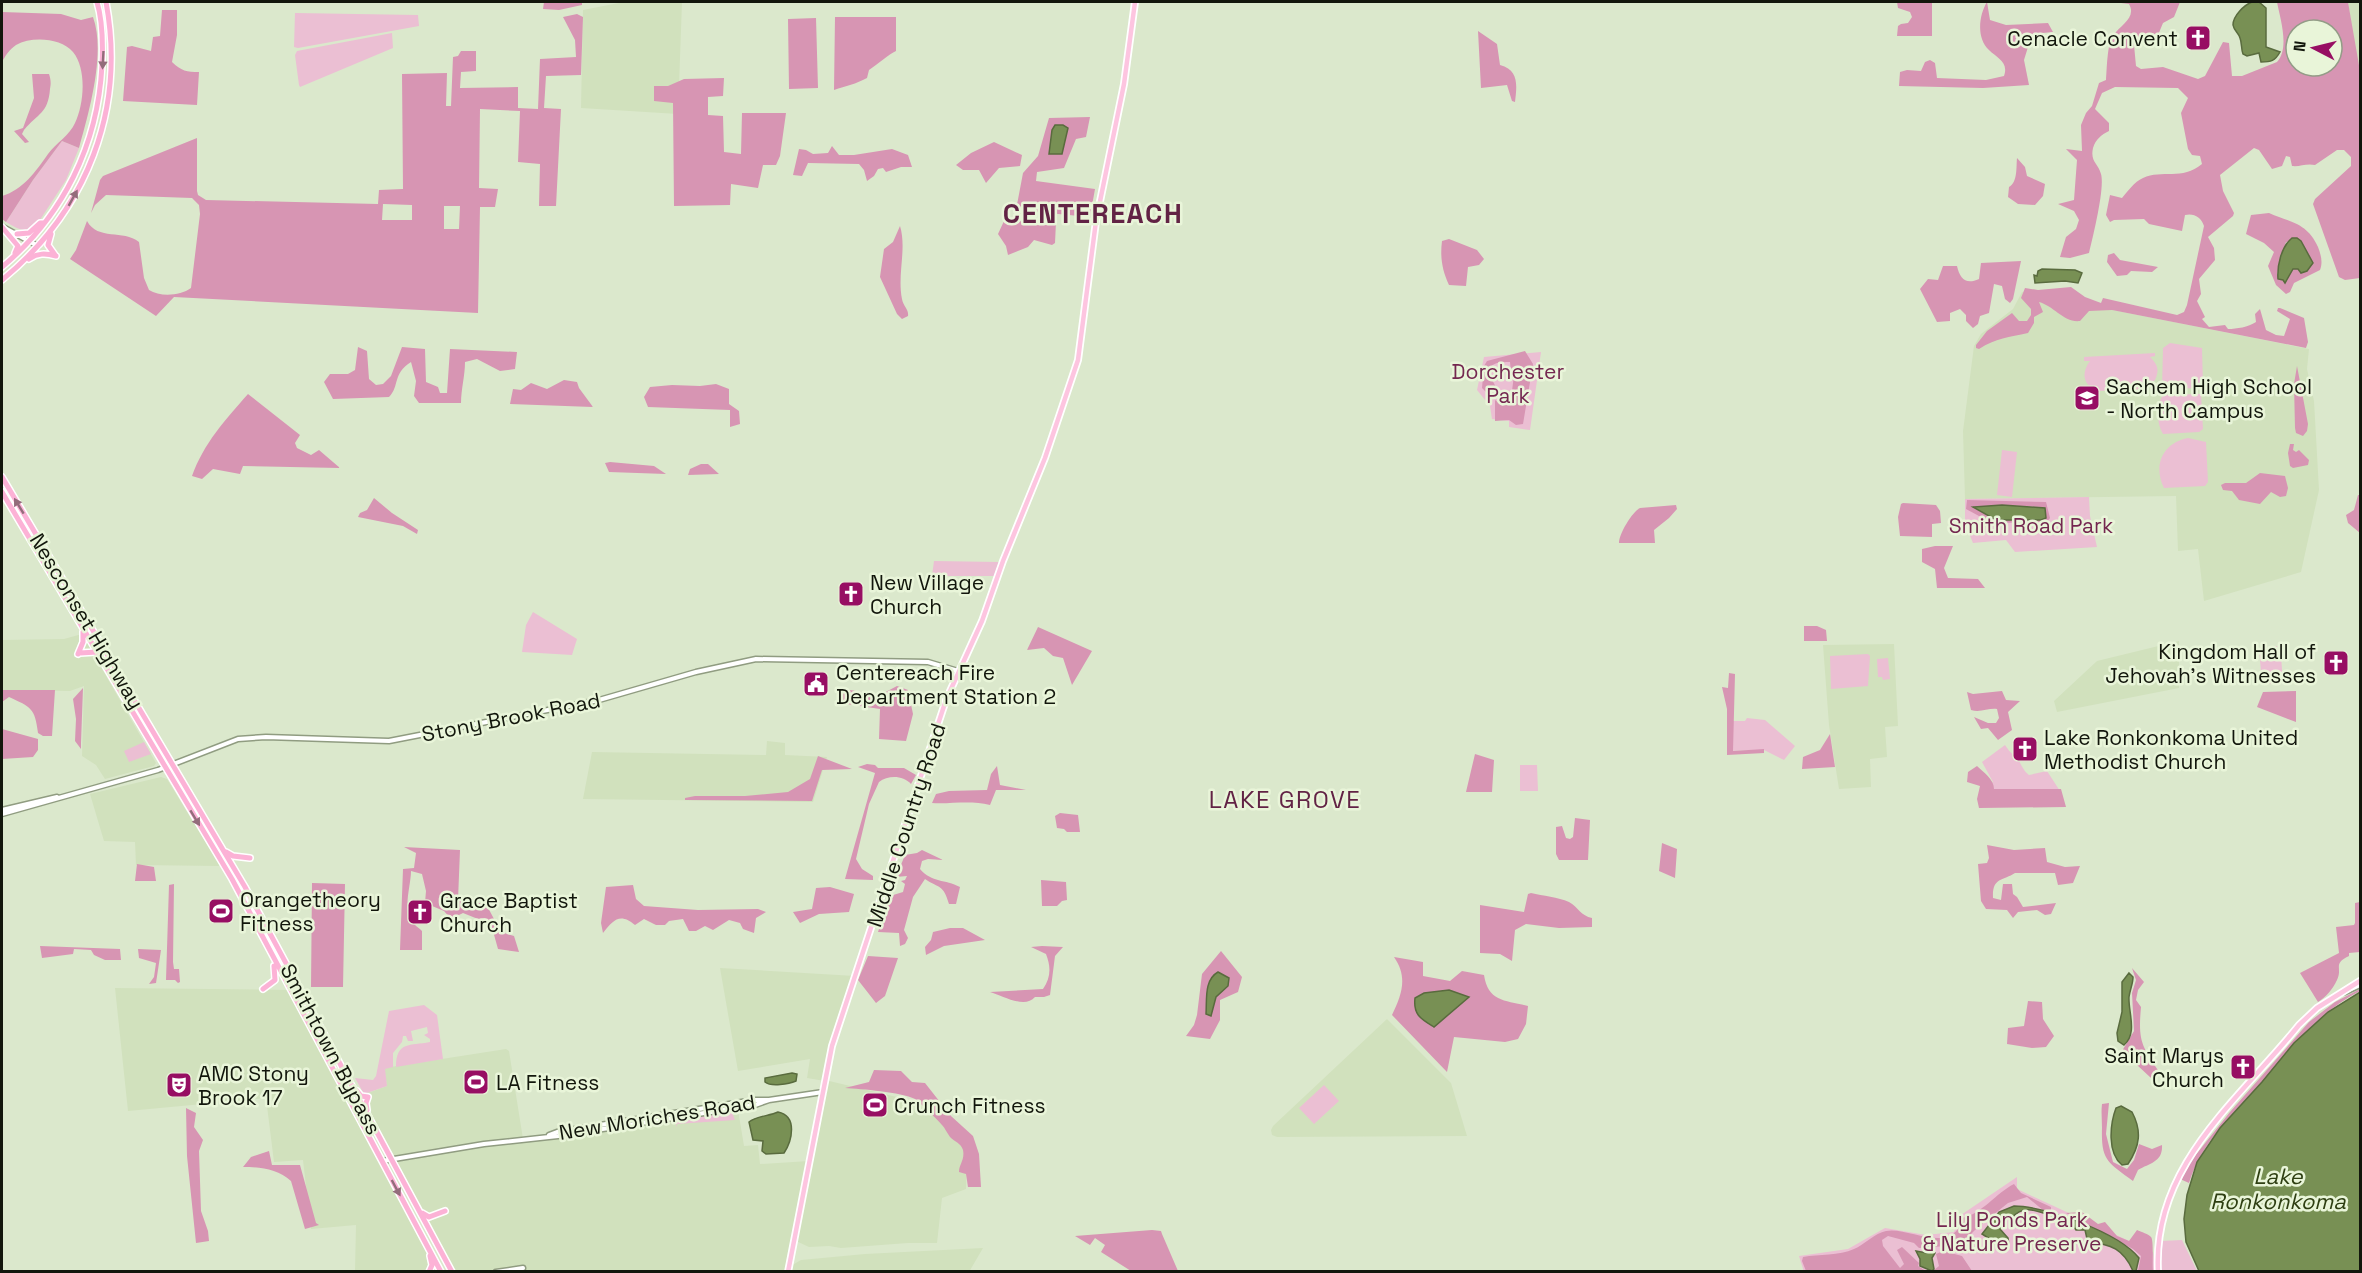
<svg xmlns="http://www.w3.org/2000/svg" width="2362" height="1273" viewBox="0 0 2362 1273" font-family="'Space Grotesk',sans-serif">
<rect width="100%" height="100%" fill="#dbe8cc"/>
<path fill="#d1e1bd" d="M624 2H682L678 114 581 108 583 10Z
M2348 2H2360V71L2356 54Z
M2022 292 2309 349 2307 369 2314 401 2319 490 2301 572 2204 601 2198 549 2178 551 2176 496 1965 499 1963 431 1974 346 1981 334 2013 309Z
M82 634 156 763 154 766 105 779 96 765 82 756 84 686 70 691 2 690V640L64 639Z
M2179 641V688L2057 712 2054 701 2097 661Z
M1894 644 1898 726 1885 727 1887 757 1870 759 1871 787 1839 789 1829 725 1823 645Z
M767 741 785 743V755L827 757 813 802 583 799 592 752 766 755Z
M161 777 167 779 220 866 136 865 135 842 104 841 90 794Z
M720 968 855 976 832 1046 825 1080 939 1107 967 1144 966 1189 942 1198 937 1243H908L841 1248 829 1246 809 1247 794 1240 789 1267 801 1260 865 1254 983 1248 969 1272H523V1269L496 1272 452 1271 357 1097 387 1086 384 1068 506 1049 509 1051 523 1139 737 1104 744 1146 758 1145 760 1164 809 1161 825 1081 807 1078 810 1059 738 1071Z
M115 988 289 990 434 1259 431 1271H355L356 1225 311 1229 303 1160 274 1162 266 1098 128 1111Z
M1387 1019 1451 1083 1467 1136 1277 1137 1272 1135 1271 1130 1273 1126Z"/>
<path fill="#ebbfd3" d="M295 13 418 15 419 26 298 48 294 47Z
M392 33 393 48 300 87 299 85 295 55 297 51Z
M62 141 79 148 66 180 36 226C24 234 17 228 6 222L33 180Z
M2170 343 2202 348 2203 386 2199 388 2162 389 2163 348Z
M1541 352 1530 430 1509 427V421L1492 419 1490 406 1477 390 1484 357Z
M2155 353V356L2150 357C2155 362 2159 367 2157 374 2154 395 2115 390 2099 391 2084 387 2080 374 2090 361H2084V357Z
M2201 394 2203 429 2199 432 2163 434C2156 423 2157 405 2163 395Z
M2188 438 2206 442 2208 482 2205 486 2164 488C2153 466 2162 443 2188 438Z
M2002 450 2017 452 2012 497 1997 495Z
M2089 497 2090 516 2097 547 2015 552 2006 540 1973 543 1965 523V499Z
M934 561 999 562 994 576H932Z
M533 612 577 639 572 655 522 652 526 625Z
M2277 646 2278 656H2281L2283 683 2262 684 2259 648Z
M1868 654 1870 656 1868 686 1831 689 1830 656Z
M1888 658 1890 679 1883 680 1882 677H1878L1877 659Z
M1747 718 1765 720 1795 746 1784 760 1764 750 1727 751 1728 721H1745Z
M144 742 151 754 129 762 124 751Z
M2005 745C2009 751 2011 753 2016 757 2021 762 2022 770 2029 775L2047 771 2060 791 1987 794 1985 787 1993 782 1982 762Z
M1520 765H1537L1538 791H1520Z
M424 1005 437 1015 443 1059 396 1067C396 1041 410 1046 430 1042V1039L424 1035 428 1033 427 1027 411 1031 413 1041H408L406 1036H403L402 1042 393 1053V1067L385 1069 387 1086 364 1094 355 1078 373 1080 376 1076 389 1011Z
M1324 1085 1339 1101 1314 1124 1299 1108Z
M732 1112 735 1120 677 1124 676 1127V1120Z
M2017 1177V1189L2153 1252 2155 1271 1804 1272 1799 1256 1848 1249 1885 1228 1926 1235 1954 1232 1958 1217Z
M2182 1240 2197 1271 2161 1272V1241Z"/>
<path fill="#d795b3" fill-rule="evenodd" d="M544 2H582V5L559 10 543 9Z
M1897 2H1932V36H1897L1898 26 1901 24 1908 23 1912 17 1910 12 1898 8Z
M1987 2 1990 20 2006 25 2048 23 2053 32 2032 34 2024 60 2029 85 1983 88 1899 86 1900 72 1907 70 1921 71 1925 62 1930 60 1935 63 1937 78 1986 80 2004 76C2009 62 1997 58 1989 50 1976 38 1979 15 1987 2Z
M2113 2H2180L2174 17 2163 23 2158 35 2134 45 2136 66 2141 69 2163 67 2198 79 2205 76 2223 42 2229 43 2232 76H2242L2277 62C2290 48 2280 18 2277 2H2348L2360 71V278L2345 280 2339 277 2313 204 2315 199 2351 166V157L2344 150H2337L2315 165C2306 163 2300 167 2292 166L2290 157 2286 156 2282 166 2272 169 2259 150 2254 148 2220 175 2223 191 2234 213 2233 216 2208 237 2214 248 2215 260 2199 279 2201 294 2197 301 2205 317 2202 319 2209 327 2225 325 2228 329C2237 329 2248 327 2256 322L2255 314 2260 309 2266 330 2276 335 2284 336 2290 319 2277 311 2278 308H2280L2304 318 2308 342 2306 348 2112 310 2089 311 2080 321C2064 323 2054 306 2039 302L2043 312 2034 317V323L2028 333C2009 337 1996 338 1979 349L1976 348V345L1987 331 2012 313 2019 321H2027L2031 315V309L2021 298 2025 288 2038 290 2071 287 2085 297 2101 303 2103 298 2177 315 2184 312 2187 305 2204 226C2201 217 2194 213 2185 215L2182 231 2149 224 2144 219 2114 220 2110 222 2106 215 2110 195 2122 198C2128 191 2134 182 2143 178 2162 169 2182 181 2202 164L2200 156 2192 155 2188 149 2181 113 2188 98 2178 88 2115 87 2102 93 2095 109 2109 123V131C2101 135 2096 139 2093 148 2090 162 2098 163 2101 174 2105 188 2093 236 2089 253L2070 258 2060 257 2066 237 2076 229 2079 220 2074 211 2058 204 2074 200 2077 160 2066 149 2082 151 2081 125 2086 113 2092 106 2099 83 2106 80C2107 69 2107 44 2113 36 2120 25 2137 18 2129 4ZM2296 30H2332V66H2296Z
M162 10H177V35L172 62C181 71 187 72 199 72L197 105 123 101 127 47 132 46 151 51 153 37 160 36Z
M2 12 61 14 81 20 93 17C106 53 89 112 79 148L62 141 33 180 6 222 2 219V196C23 190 36 171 48 154 56 143 70 135 75 123 84 104 87 69 73 52 61 38 32 36 16 45 10 49 5 56 2 62Z
M577 14 583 17 581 75 546 76 544 108 561 109 556 206H539L540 164 518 162 520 111 480 109 479 188 498 189 495 207H480L478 313 174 297 156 316 70 259 76 250 87 221C98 241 123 229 139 242L144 278 149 290C160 297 180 296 191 288L200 214 199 205 192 198 106 195 95 205 91 213 100 180 103 176 197 138V191L198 195 206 200 378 204 379 190 403 189 402 74 447 73 446 106H451L453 57 458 56 461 51H476V71L461 72 460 88 518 87V108L538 109 540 59 576 57 575 40 563 17ZM383 204 412 205V220H382ZM444 206H460L459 229H444Z
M835 17H896V51C889 54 877 65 869 70L867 78C856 84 846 86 834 90Z
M816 18 818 88 789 89 788 19Z
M1478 31 1497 44 1500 65C1519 70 1517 85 1515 102L1512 101 1507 85 1481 88Z
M32 74H49C51 80 51 83 50 89 48 114 38 113 24 130L22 134 29 142 25 143 14 131 23 128 34 98Z
M724 78 723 96 708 97V115L723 116 724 152 741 154 742 113H786L780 156 776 165H763L758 188 731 184 730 205 674 206 673 103 654 101V86H668L684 79Z
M1090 117 1086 137 1076 139 1064 168 1037 172 1036 181 1095 189 1090 217 1016 210 1023 173 1038 156 1049 118Z
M994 142 1022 155 1020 166 999 168 986 183 979 170H963L956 165 971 153Z
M832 146 839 155H854L892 149 908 155 912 167H901L886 172 883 168 878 169 874 176 867 181 864 170 859 164 808 163 802 176 793 175 799 149 806 150 813 154 828 153Z
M2017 158 2025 167 2027 176 2045 184 2043 196 2035 205 2018 204 2008 197 2009 187C2018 182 2016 167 2017 158Z
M2269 213C2292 223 2307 223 2318 247 2321 255 2323 262 2320 270L2294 283 2290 292 2286 294 2276 285 2268 266 2274 252 2264 243 2246 234 2251 215ZM2286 242 2303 246 2313 263 2307 271 2293 268 2283 281 2277 274Z
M1004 221 1056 222 1055 243 1052 245 1034 240 1028 247 1008 255 1006 246 998 234Z
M900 226C907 249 897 274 902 299 903 306 909 309 908 316L902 319 897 314 880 277 884 249 893 242Z
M1449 239 1477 250 1484 259 1479 265 1468 267 1466 286 1449 285C1442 270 1440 257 1442 241Z
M2114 253 2120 260 2158 267 2152 272 2131 271 2127 275 2117 276 2107 262 2108 255Z
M2021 261 2013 299 2010 303 2005 299 2002 286 1994 284 1989 313 1980 316 1978 324 1973 328 1966 321V315L1960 309 1950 313V321L1937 322 1920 289 1928 279 1938 280 1943 266H1957C1960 279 1966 285 1979 279L1981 263Z
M358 347 367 351 369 379 376 385 383 384 391 376 402 347 425 349 426 382 438 387 440 393H447L450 349 517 352 515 369 500 371 477 359 465 362C465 376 461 389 461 403H419L414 396 416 381 411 362C392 374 400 386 389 397L333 399 324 382 330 374H348L355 370Z
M1525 351 1533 364 1523 424 1516 425 1509 420 1495 421V400L1503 406 1507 396 1511 399 1514 375 1520 369 1511 372 1510 362C1500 362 1491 362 1488 372L1499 393 1490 396 1482 388 1484 366 1487 361Z
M2297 366 2308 424 2307 431 2303 436 2296 433 2295 428 2294 384Z
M564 380 577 382 579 388 593 407 510 404 513 389 521 390 531 383 547 389Z
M716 384 729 389V404L739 411 740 424 730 427V410L648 407 644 397 650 387 672 385 700 386Z
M248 394 300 435 295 443 297 448 311 455 319 450 340 468 243 466 240 474 213 469 202 479 192 476C204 443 225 420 248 394Z
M2290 444H2294L2293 450 2296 452 2299 450 2309 460 2308 465 2293 468 2290 466 2288 453Z
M610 462 654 466 666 474 609 472 605 463Z
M701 464H708L719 474 688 475 690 469Z
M2260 473 2285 476 2288 488 2286 496 2280 497 2271 492 2260 504 2239 500 2232 491 2223 490 2221 485 2225 483H2246Z
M2358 495H2360V533L2348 523 2346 515 2354 510Z
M374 498 392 513 418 530 417 534 403 526 358 517 360 513 367 510Z
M1967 500 2046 502 2050 518 2047 522 1992 523 1966 509ZM2002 505 2041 507 1996 520 1974 508Z
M1903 503 1936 505 1940 511 1941 523 1932 524V537L1900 536 1898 517 1901 504Z
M1676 505 1677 509 1669 518 1654 530 1655 543H1619C1619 534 1632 512 1640 508Z
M1935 546H1953L1944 568 1948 578 1978 579 1985 588H1937L1935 569 1922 562V549Z
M1804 626H1817L1826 630 1827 641H1804Z
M1038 627 1092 651 1072 685 1063 658 1053 656 1044 648 1027 650Z
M1729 673 1735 674 1733 751 1764 749V753L1727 755V709L1722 687 1728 688Z
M897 686 908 690 913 714 906 741 879 739 880 709 840 703 838 699 844 689 880 695Z
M83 688 81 743V749L75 741 76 719 73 699Z
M2 690H55L52 736H43L38 733C35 708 31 707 9 697L2 702Z
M2002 691 2006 700 2020 701 2008 712 2012 730 1998 740 1988 728 1981 729 1974 717 1988 723H1996L1999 718 1997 709C1988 708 1980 713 1971 710L1967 692 1973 694Z
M2296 691V722L2257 707 2263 692Z
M2 729 38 739V750L33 757 2 759Z
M1830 734 1835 767 1802 769 1803 757 1820 750Z
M1475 754 1494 760 1492 792H1466Z
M818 756 852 769 822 770 812 801 685 800V798L695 796H745L788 792 810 779Z
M867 764 875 765 878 768H904L916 775 911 784C903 775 888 775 879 782L869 804 856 859 862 869 873 876V880L845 879 875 773 858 767Z
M997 766 1000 785 1026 790H996L990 805C971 800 952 804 932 803L936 794 949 791 987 790 991 774Z
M1977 766C1983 772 1994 779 1994 789H2061L2066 807 1979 808 1977 799 1980 786 1967 782 1968 772Z
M1060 813 1078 815 1080 832H1067L1064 829 1057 828 1055 816Z
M1575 818 1590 820 1588 860H1559L1556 854V827L1562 826 1566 838 1570 839 1573 837Z
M1662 843 1677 849 1675 878 1659 871Z
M1987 845 2014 850 2045 848 2047 862 2065 867 2080 866 2073 883 2058 885 2055 873H2015C2003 881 1992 877 1993 898L2001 900 2003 884H2012L2013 894 2017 897 2023 907 2056 903 2051 914 2045 915 2037 910 2018 912 2013 918 2007 910 1986 909 1981 901 1978 864 1987 863 1989 858Z
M404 847 460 850 458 900 486 904 501 932 514 936 519 952 498 949 491 924 485 918 478 919 463 913 451 919 444 911 425 903 426 891 422 874 411 871C411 885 403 907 411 920 413 924 419 928 422 931V950H400L403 869 414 868 416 853Z
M922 850 943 860 928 859 922 861 920 869C932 883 945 879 960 887L956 904H949C943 884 940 889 925 879L913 897 904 930 908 938 905 944 900 946 899 933 878 932 890 896 903 892 905 884 901 881 905 880 907 876 896 877 905 855 917 853Z
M137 864 154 867 156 881H135Z
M1041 880 1066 882 1067 900 1062 901 1057 906H1042Z
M312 883 345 884 343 987H311Z
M174 884 173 962 174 969H179L180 982 178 983 175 980H166L169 885Z
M633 885 636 899 644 906 698 910 758 909 766 912 756 918 754 933 743 929 740 923 729 920 713 930 705 926 696 931H689L683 919 669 921 665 925H656L644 919 635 925C620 912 613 920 603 933L601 923 606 887Z
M830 887 854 894 849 912 819 914 800 923 793 912 812 909 816 888Z
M1531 893C1543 896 1558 897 1569 902 1578 907 1581 916 1592 918V927L1559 928 1526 924 1515 930 1512 961 1500 954 1480 953V905L1524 912 1528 894Z
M2360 902V952L2349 953V956C2332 964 2343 968 2337 980 2333 989 2326 997 2318 1002L2300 973 2339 953 2336 927 2354 925 2355 923V903Z
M950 928H963L985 940 944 946 926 955 925 947 931 940 933 932Z
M40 946 120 949 121 960H105L94 955 91 950 74 949 73 954 42 958Z
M1042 946 1063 947 1055 956 1050 995 1044 997H1035C1025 1009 1003 996 990 992L1043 989C1051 977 1051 967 1046 954L1031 947Z
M138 949 161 950 156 983 149 984 154 977 156 963 139 958Z
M1221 951 1242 977 1238 992 1220 1000V1020L1210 1039 1186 1036 1194 1025 1197 1015 1202 974Z
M868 956 898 958 885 996 876 1003 858 980Z
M1394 957 1423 962V976L1450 981 1462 971 1484 975C1488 1002 1505 1000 1528 1006L1526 1024 1518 1039 1505 1042 1454 1037 1447 1072 1392 1015C1402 994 1408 977 1394 957Z
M2132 968 2144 982 2138 990 2136 1000 2141 1007C2138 1040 2141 1046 2160 1073L2151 1078 2122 1051 2134 1031 2132 993 2136 980Z
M2360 989V991C2317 1013 2291 1049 2260 1084 2232 1115 2202 1142 2189 1183L2180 1179 2186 1167 2230 1112 2309 1022 2335 1002Z
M2028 1001 2042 1002 2043 1019 2054 1036 2046 1047 2032 1048 2007 1044 2008 1028 2024 1026Z
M874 1070 901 1071 912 1082 925 1083 951 1116 973 1136 979 1154 981 1187H968L966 1174 959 1172C959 1164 965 1160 963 1150 961 1143 955 1142 950 1137 947 1133 945 1128 942 1125 940 1122 917 1100 915 1099 901 1092 861 1089 845 1088L869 1082Z
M2109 1103 2106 1134 2113 1162 2127 1169 2134 1160 2139 1144 2152 1149 2162 1145C2163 1162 2150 1163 2138 1170L2133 1181C2107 1162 2101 1160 2102 1128 2102 1120 2101 1112 2102 1104Z
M186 1108 196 1113 194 1127 203 1140 199 1151 201 1211 208 1231 209 1241 196 1243 187 1156Z
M269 1151 272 1165H300L316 1223 319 1225 305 1229 291 1181C278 1169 260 1167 243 1167L251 1157Z
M2014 1184 2021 1193 2051 1207V1213L2044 1211 2027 1197 2008 1203 1977 1228 1960 1245 1919 1248 1914 1243 1888 1236 1882 1240 1883 1246 1900 1268 1904 1264 1897 1250 1902 1247 1919 1263 1918 1266 1926 1271H1806L1802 1261 1803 1257C1819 1254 1839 1256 1854 1249 1864 1245 1875 1233 1886 1231 1908 1226 1954 1257 1962 1218 1982 1214 1996 1193 2014 1184Z
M2082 1212 2098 1224 2105 1222 2117 1236 2129 1241 2137 1230C2141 1232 2149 1234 2151 1237 2154 1240 2152 1265 2153 1271H2138L2141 1256 2133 1249 2066 1213Z
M1152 1230 1161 1231 1162 1234 1178 1271H1131L1101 1252 1105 1245 1095 1238 1090 1245 1075 1236Z
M1943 1251 1962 1256 1972 1271H1933L1939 1266 1936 1254Z"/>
<path fill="#789054" stroke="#596b3e" stroke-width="1.5" d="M2252 2H2259L2266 8V47L2280 52C2275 61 2271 62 2261 62L2259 53 2247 56 2243 54C2241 49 2242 43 2240 38 2239 33 2234 31 2233 25 2233 16 2244 5 2252 2Z
M1055 125H1063L1068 128 1062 154H1049L1052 130Z
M2292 238H2297L2301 241 2313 263 2307 271 2301 273 2298 269H2293L2285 283 2283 280 2278 279C2277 266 2281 247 2292 238Z
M2042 269 2075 270 2082 273 2078 283 2065 281 2035 283 2034 275 2037 276 2038 271Z
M2002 505 2045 508 2046 518 2041 520H1996L1973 507Z
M1218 972 1229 978 1228 986 1216 997 1211 1016 1206 1014C1207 999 1204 980 1218 972Z
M2129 973 2133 977C2133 984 2130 989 2129 997 2128 1012 2138 1033 2124 1045L2118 1041 2117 1033 2122 1012V982Z
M1449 990 1469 997 1434 1027C1421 1019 1413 1015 1415 998L1424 993Z
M2360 992V1271H2199L2186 1242 2184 1219 2187 1195 2197 1162 2220 1128 2262 1082 2294 1043 2328 1012Z
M792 1073 797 1074 796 1081C789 1084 771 1087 765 1082V1078Z
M2121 1106 2132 1112C2142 1131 2140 1146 2128 1164L2122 1165C2107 1153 2110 1124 2116 1108Z
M778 1112C798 1116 792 1141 784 1153L766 1154 762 1151 763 1141 753 1140 749 1122C756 1116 770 1116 778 1112Z
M2014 1206C2046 1206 2119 1233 2139 1258L2136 1271H2133C2124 1250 2111 1243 2088 1243L2085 1230H2076L2073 1225 2061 1222 2058 1218C2041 1213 2024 1202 2012 1218L2003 1217 2000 1229 2008 1238 2009 1245 2004 1248 1982 1234 1999 1212Z
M1916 1251 1927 1253 1932 1251 1935 1253 1932 1258 1934 1269 1932 1271 1920 1266V1259Z"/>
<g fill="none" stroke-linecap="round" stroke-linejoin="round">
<g stroke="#909c81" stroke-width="7">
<path id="secondary" d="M3 227 38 246
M2 810 57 797
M2 814 158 770 238 739 266 737 389 741 599 700 696 672 756 659 928 662 958 671
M2345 992 2360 985
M549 1135 557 1132 754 1100H769L823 1092
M382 1161 484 1144 558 1136 755 1105 769 1100
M496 1272 523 1268"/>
</g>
<g stroke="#fff" stroke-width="8">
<path id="primary" d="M788 1272 832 1046 946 700 982 621 1003 561 1045 458 1078 360 1096 221 1124 84 1135 2
M2158 1272C2152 1165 2239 1100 2299 1025L2317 1008 2360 981"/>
</g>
<g stroke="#fff" stroke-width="8">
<path id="trunk" d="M2 227 18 246 15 253
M17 234 29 233 40 223H44
M51 234 48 245 55 255
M29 259C38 253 45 253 56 256
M2 267C63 216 98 145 102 65 103 44 103 22 97 2
M2 280C87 210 126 110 106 2
M2 477 245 887 452 1272
M2 492 232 879 441 1272
M80 653 97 652
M78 654 83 642V632
M226 852 233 856 250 858
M263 989 275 980 274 966
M357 1091 361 1096 368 1097 366 1103 367 1110
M422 1213 429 1217 445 1211
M429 1272 432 1265 430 1256"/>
</g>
<use href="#secondary" stroke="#fff" stroke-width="4"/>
<use href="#primary" stroke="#fdc5e0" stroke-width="4.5"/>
<use href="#trunk" stroke="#fcb2d6" stroke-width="5"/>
</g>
<defs><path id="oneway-solid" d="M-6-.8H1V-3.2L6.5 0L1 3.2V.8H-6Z" transform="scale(1.5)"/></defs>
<g fill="#936c7b">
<use href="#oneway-solid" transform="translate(103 60) rotate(93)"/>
<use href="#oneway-solid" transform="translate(73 198) rotate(-61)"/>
<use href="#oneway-solid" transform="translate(19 506) rotate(-121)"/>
<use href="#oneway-solid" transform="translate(195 818) rotate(59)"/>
<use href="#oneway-solid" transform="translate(396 1188) rotate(62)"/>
</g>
<defs>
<g id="church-square" transform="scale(1.35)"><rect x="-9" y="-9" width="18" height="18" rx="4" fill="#970e63" stroke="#e9f5d9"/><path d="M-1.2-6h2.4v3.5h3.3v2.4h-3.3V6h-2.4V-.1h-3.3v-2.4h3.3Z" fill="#fff"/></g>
<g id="school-square" transform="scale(1.35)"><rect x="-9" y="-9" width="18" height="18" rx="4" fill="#970e63" stroke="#e9f5d9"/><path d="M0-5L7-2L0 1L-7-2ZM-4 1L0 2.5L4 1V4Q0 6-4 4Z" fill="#fff"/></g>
<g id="civic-square" transform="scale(1.35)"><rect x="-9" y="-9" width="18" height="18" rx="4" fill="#970e63" stroke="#e9f5d9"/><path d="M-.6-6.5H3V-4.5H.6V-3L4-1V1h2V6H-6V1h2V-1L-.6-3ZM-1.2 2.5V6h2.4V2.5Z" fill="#fff"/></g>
<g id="stadium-square" transform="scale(1.35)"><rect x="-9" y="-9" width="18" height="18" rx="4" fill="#970e63" stroke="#e9f5d9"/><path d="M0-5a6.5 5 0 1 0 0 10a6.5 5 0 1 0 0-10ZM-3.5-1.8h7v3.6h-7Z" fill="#fff"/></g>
<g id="theatre-square" transform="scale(1.35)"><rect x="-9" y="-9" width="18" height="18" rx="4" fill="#970e63" stroke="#e9f5d9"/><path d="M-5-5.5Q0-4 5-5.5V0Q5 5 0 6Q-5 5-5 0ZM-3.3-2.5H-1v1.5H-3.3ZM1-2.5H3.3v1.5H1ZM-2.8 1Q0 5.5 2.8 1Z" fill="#fff"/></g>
</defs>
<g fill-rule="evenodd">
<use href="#church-square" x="2198" y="38"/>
<use href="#school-square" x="2087" y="398"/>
<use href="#church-square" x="851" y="594"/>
<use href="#church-square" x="2336" y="663"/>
<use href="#civic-square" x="816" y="684"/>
<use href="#church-square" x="2025" y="749"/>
<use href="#stadium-square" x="221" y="911"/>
<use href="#church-square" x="420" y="912"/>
<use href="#church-square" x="2243" y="1067"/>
<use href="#stadium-square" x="476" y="1082"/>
<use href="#theatre-square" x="179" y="1085"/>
<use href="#stadium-square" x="875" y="1105"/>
</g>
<g text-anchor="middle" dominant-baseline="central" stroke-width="5" stroke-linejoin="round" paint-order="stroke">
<g font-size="21" fill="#12160c" stroke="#e9f5d9" text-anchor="start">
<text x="2178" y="38" text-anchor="end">Cenacle Convent</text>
<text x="2106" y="386">Sachem High School<tspan x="2106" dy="24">- North Campus</tspan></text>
<text x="870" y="582">New Village<tspan x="870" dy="24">Church</tspan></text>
<text x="2316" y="651" text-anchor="end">Kingdom Hall of<tspan x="2316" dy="24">Jehovah’s Witnesses</tspan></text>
<text x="836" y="672">Centereach Fire<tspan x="836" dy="24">Department Station 2</tspan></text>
<text x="2044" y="737">Lake Ronkonkoma United<tspan x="2044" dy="24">Methodist Church</tspan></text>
<text x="240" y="899">Orangetheory<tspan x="240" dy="24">Fitness</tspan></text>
<text x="440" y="900">Grace Baptist<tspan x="440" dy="24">Church</tspan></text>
<text x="2224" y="1055" text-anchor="end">Saint Marys<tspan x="2224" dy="24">Church</tspan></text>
<text x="198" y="1073">AMC Stony<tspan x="198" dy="24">Brook 17</tspan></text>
<text x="496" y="1082">LA Fitness</text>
<text x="894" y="1105">Crunch Fitness</text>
</g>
<g font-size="21" fill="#742750" stroke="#e9f5d9">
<text x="1508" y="371">Dorchester<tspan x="1508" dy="24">Park</tspan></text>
<text x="2031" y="525">Smith Road Park</text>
<text x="2012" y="1219">Lily Ponds Park<tspan x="2012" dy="24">&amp; Nature Preserve</tspan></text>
</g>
<g font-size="21" fill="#12160c" stroke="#e9f5d9">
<text transform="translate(87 621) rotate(59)">Nesconset Highway</text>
<text transform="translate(511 717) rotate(-11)">Stony Brook Road</text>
<text transform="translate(906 825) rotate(-72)">Middle Country Road</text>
<text transform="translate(331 1049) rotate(62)">Smithtown Bypass</text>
<text transform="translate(657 1117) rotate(-9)">New Moriches Road</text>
</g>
<g font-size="22" font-style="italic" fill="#2e3f12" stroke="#e9f5d9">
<text x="2278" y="1176">Lake<tspan x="2278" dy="25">Ronkonkoma</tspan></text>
</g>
<g font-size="24" letter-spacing="1.5" fill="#622345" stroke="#e9f5d9">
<text x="1285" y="799">LAKE GROVE</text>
</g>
<g font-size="27" font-weight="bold" letter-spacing="1.5" fill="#622345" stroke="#e9f5d9">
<text x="1093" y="213">CENTEREACH</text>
</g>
</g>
<rect width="2362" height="1273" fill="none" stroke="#12160c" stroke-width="6"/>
<g transform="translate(2314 48) rotate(277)"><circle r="28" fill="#e9f5d9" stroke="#939c87" stroke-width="1.5"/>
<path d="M0-4.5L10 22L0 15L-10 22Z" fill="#970e63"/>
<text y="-9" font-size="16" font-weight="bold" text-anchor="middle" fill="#12160c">N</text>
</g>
</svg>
